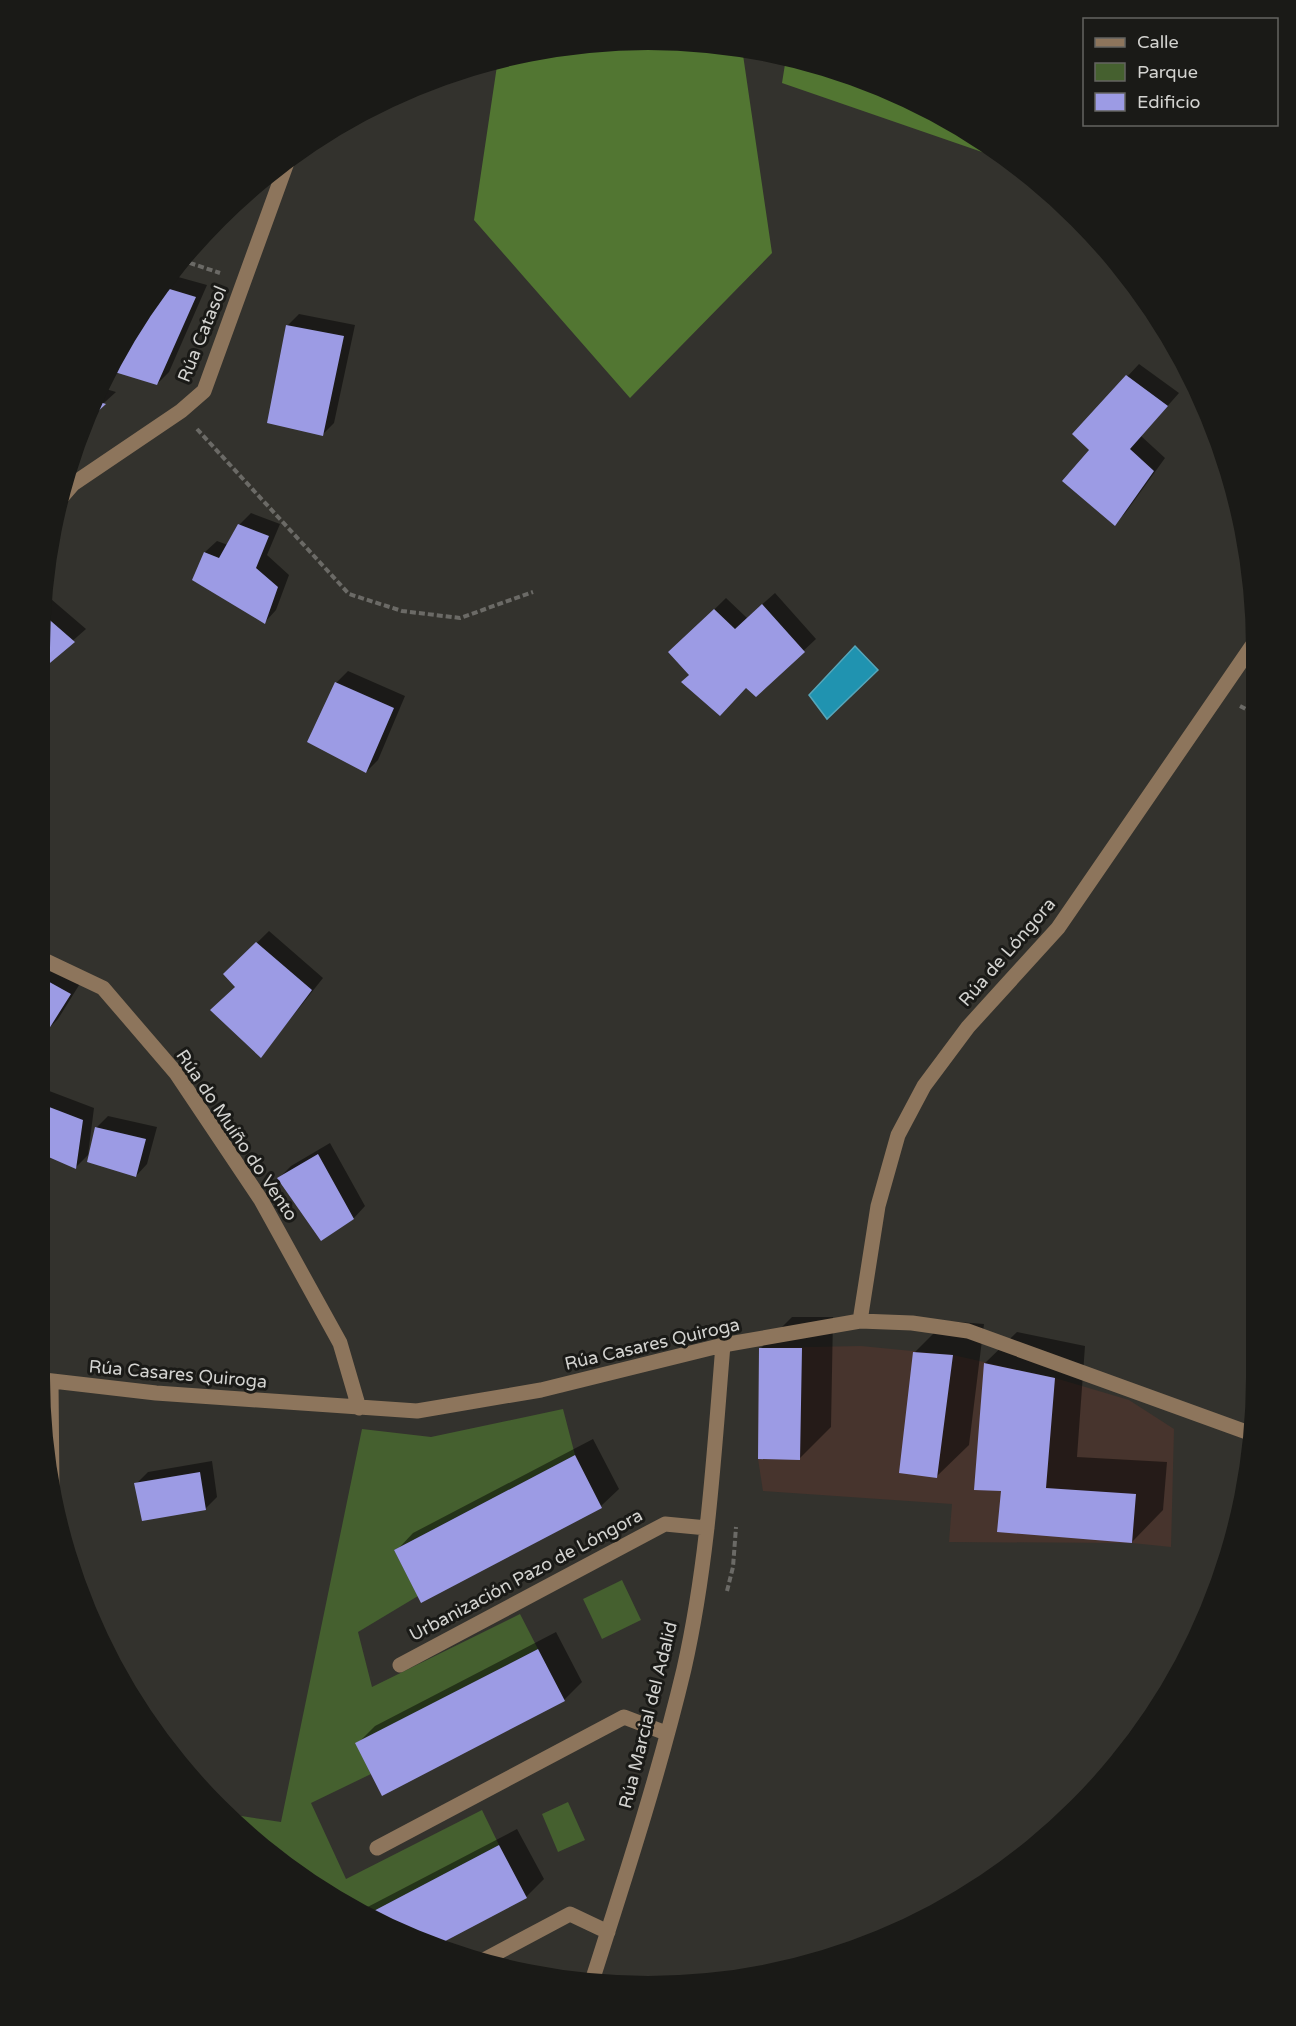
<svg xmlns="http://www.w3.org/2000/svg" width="1296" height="2026" viewBox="0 0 1296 2026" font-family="'Varela Round',sans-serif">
<rect width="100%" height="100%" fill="#33322d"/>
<path fill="#47342d" d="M861 1346 953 1355 1055 1378 1129 1400 1174 1429 1171 1547 1132 1543 949 1542 952 1504 763 1491 758 1459 759 1348Z"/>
<path fill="#45602f" d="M563 1409 575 1455 394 1550 418 1596 358 1632 372 1687 520 1614 538 1649 356 1743 371 1774 311 1803 346 1879 482 1810 499 1845 366 1915C312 1891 267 1852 222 1813L281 1822 362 1429 431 1437Z
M622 1580 641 1620 602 1639 583 1599Z
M568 1802 585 1840 558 1852 542 1814Z"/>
<path fill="#527632" d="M608 40 727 44 742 48 772 253 630 398 474 220 498 59Z
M786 58 843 71 952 120 1011 162 782 83Z"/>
<path fill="#2093b0" stroke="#56a6ba" stroke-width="1.5" d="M855 646 878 670 827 719 809 695Z"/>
<path fill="#0007" d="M171 275 207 285 169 372 157 384 109 369Z
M299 314 355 325 334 423 323 434 287 326Z
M1139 364 1179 393 1141 436 1165 458 1126 512 1115 524 1091 450 1074 434Z
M99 387 116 392 84 421Z
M251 513 280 524 267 555 289 575 276 610 265 622 194 579 205 552 217 541 228 545 239 525Z
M44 593 86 629 44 666Z
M775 593 816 639 756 695 746 686 691 674 671 652 726 598 747 618Z
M348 671 405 696 378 760 366 772 336 683Z
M269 931 323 978 261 1056 237 987 225 974Z
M44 961 81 982 58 1019 47 1030 44 1029Z
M44 1089 94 1108 88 1155 76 1167 44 1153Z
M108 1116 157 1127 147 1164 136 1176 89 1161 97 1127Z
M330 1143 365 1206 354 1218 321 1239 279 1178 291 1166Z
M792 1317H833L831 1427 800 1458 761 1348Z
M946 1321 984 1324 969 1445 937 1476 915 1352Z
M1017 1332 1085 1346 1077 1457 1167 1462 1163 1510 1132 1542 1002 1490 985 1363Z
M593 1439 619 1489 601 1506 396 1551 413 1533Z
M212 1461 217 1497 205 1509 136 1484 148 1472Z
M556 1632 582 1682 564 1700 357 1744 375 1726Z
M517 1829 544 1879 526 1897 433 1946 358 1912Z"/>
<path fill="#9c9be4" d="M163 287 196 297 157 385 108 370Z
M286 325 344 336 323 436 267 423Z
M1126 375 1168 406 1130 449 1154 471 1115 526 1062 481 1089 450 1072 434Z
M93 400 106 404 83 425Z
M238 524 269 536 256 568 278 587 265 624 192 580 204 552 219 558Z
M762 604 805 652 756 697 746 688 720 716 681 682 689 675 668 652 714 609 735 629Z
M44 615 75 642 44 668Z
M335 682 394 708 366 773 307 742Z
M256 942 312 990 261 1058 210 1010 235 987 223 974Z
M44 979 71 994 47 1032 44 1031Z
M44 1105 83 1120 76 1169 44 1155Z
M95 1127 146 1139 136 1177 87 1162Z
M318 1154 354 1219 321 1241 277 1178Z
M759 1348H802L800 1460 758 1459Z
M913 1352 953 1355 937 1478 899 1473Z
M984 1363 1055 1378 1046 1488 1136 1494 1132 1543 997 1532 1001 1491 974 1490Z
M575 1455 602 1508 421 1603 394 1550Z
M200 1472 206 1510 142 1521 134 1483Z
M538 1649 565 1701 382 1796 355 1743Z
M499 1845 527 1898 434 1947 366 1915Z"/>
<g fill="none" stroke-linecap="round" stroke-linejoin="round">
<path stroke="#6b6a66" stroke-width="4" stroke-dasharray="6 3" stroke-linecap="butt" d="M181 260 220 273
M197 429 349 594 402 611 460 618 533 592
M1240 706 1255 714
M727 1591 733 1567 736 1527"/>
<path stroke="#8d755c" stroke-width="15" d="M60 499 73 484 181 411 204 391 289 157
M44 960 103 988 176 1073 261 1200 340 1343 359 1408
M860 1321 878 1206 898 1135 924 1086 968 1027 1058 928 1256 640
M44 1380 156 1393 417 1411 541 1390 723 1345 860 1321 912 1323 968 1331 1252 1434
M51 1381 52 1492
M400 1665 665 1524 707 1528
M377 1848 624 1717 666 1733
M480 1962 570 1914 608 1932
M592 1981C625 1878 659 1774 684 1669 708 1563 714 1453 723 1345"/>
</g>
<g text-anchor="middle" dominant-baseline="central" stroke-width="6" stroke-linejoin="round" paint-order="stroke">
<g font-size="18" fill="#d3d3d0" stroke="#1a1a17">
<text transform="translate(202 334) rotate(-68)">Rúa Catasol</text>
<text transform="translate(1007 952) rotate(-49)">Rúa de Lóngora</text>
<text transform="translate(237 1135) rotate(56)">Rúa do Muíño do Vento</text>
<text transform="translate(652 1344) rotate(-13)">Rúa Casares Quiroga</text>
<text transform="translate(178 1374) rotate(5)">Rúa Casares Quiroga</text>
<text transform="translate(526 1575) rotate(-28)">Urbanización Pazo de Lóngora</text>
<text transform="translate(648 1715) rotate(-76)">Rúa Marcial del Adalid</text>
</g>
</g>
<path d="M0 0H1296V2026H0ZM648 50H648A598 598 0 0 1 1246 648V1378A598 598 0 0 1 648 1976H648A598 598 0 0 1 50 1378V648A598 598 0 0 1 648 50Z" fill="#1a1a17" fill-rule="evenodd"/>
<rect x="1083" y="18" width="195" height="108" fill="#1a1a17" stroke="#646461" stroke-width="1.5"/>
<rect x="1095" y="38" width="30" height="9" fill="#8d755c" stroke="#646461" stroke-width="1.5"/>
<text x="1137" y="48" font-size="18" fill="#d3d3d0">Calle</text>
<rect x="1095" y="63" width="30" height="18" fill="#45602f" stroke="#646461" stroke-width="1.5"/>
<text x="1137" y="78" font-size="18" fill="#d3d3d0">Parque</text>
<rect x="1095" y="93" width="30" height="18" fill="#9c9be4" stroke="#646461" stroke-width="1.5"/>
<text x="1137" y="108" font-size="18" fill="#d3d3d0">Edificio</text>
</svg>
